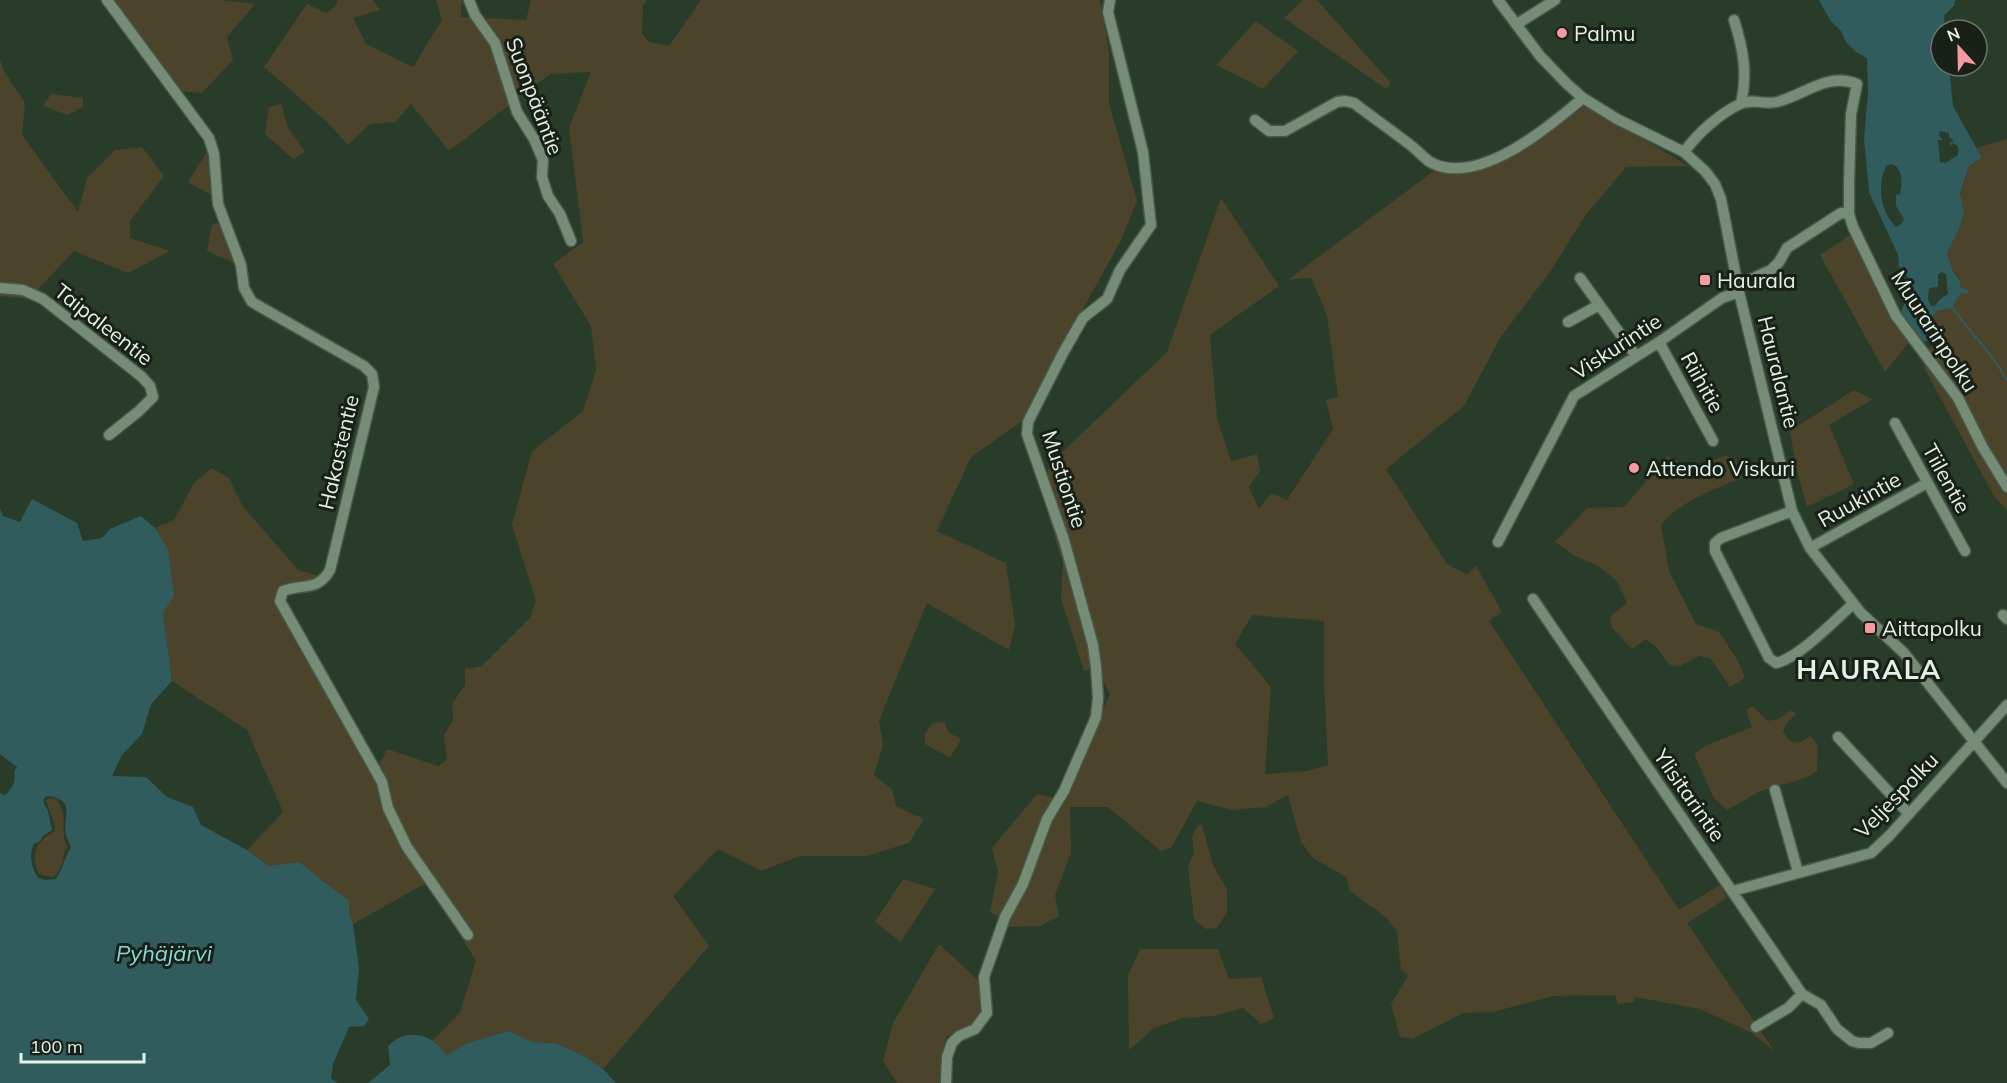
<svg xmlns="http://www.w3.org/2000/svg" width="2007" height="1083" viewBox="0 0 2007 1083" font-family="Mulish,sans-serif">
<rect width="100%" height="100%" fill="#283c29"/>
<path fill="#4b442b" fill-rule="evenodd" d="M114 0H220L255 4 227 37 233 60 202 93 180 91Z
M337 0H373L380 10 353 18 366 44 413 67 442 20 436 0H462L461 17 526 20 531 0H647L643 6 642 34 649 42 669 46 701 0H1100L1109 51V103L1137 201 1121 240 1021 422 971 457 937 531 1006 563 1015 625 1009 650 927 603 879 721 883 745 874 775 892 789 896 806 924 819 909 843 866 856H800L761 871 718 849 673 896 709 946 603 1069 584 1056 554 1043 533 1042 508 1031 465 1044 447 1055 432 1041 460 1012 476 961 428 882 353 924 349 912 338 894 329 887 322 879 269 866 247 850 283 812 247 730 172 681 163 613 168 549 155 528 174 520 194 483 212 468 229 478 242 505 298 570 316 575V581L279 589 275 599 374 776 387 749 438 766 447 760 444 735 453 720 452 704 465 685V669L482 666 530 618 536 601 512 525 532 451 583 411 596 370 591 326 553 264 583 242 569 128 591 72 550 74 449 151 411 104 395 122 370 124 348 145 327 122 264 67 307 4 327 13 337 5Z
M1303 0H1317L1391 83 1386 89 1284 18Z
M1256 21 1298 51 1263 89 1216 65Z
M0 60 4 71 25 103 22 135 78 212 87 178 115 150 142 147 164 176 130 221V238L170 251 128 273 74 251 29 299 0 296Z
M51 94 83 98V107L67 115 43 106Z
M281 104 288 127 305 152 293 159 265 134 269 107Z
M1587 105 1688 166 1626 167 1585 216 1550 272 1500 338 1464 406 1386 469 1447 564 1467 574 1476 566 1502 612 1489 621 1679 910 1720 885 1727 898 1687 923 1775 1052 1752 1033 1700 1009 1635 997 1634 1002 1618 1004 1615 995 1553 996 1493 1012 1463 1013 1413 1039 1400 1037 1391 1004 1408 976 1401 970 1397 932 1387 918 1350 891 1346 877 1313 858 1301 842 1288 795 1266 807 1232 810 1197 801 1171 848 1161 851 1108 807H1070L1071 853 1055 895 1059 916 1040 926 1010 927 1001 918 990 912 998 872 992 848 1037 794 1065 800 1110 694 1096 667 1084 671 1061 599 1063 564 1045 504 1049 465 1167 352 1221 198 1279 286 1210 335 1217 418 1231 461 1257 454 1260 471 1249 487 1259 509 1271 493 1287 500 1333 429 1326 400 1338 397 1327 315 1311 278 1289 279 1435 170 1437 166 1453 172 1534 142ZM1252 615 1324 621V680L1328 765 1307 771 1265 774 1271 687 1235 644Z
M2007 139V511L1994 496 1924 368 1934 338 1929 319 1937 311 1952 308 1961 293 1968 294V290L1960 287 1961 281 1953 271 1947 253 1959 229 1964 213 1960 195 1969 166 1982 158 1977 148Z
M210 147 220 200 188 182Z
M226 221 236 264 207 251 212 224Z
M1852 234 1873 283 1890 315 1910 341 1885 372 1820 255Z
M1854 390 1873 399 1829 425 1854 484 1807 507 1796 467 1790 431Z
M1726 455 1736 461 1743 477C1719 488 1676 503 1661 525L1669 571 1696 624 1719 632 1738 661 1745 678 1730 687 1710 658 1699 656 1680 666 1670 665 1654 645 1646 639 1632 649 1612 628 1610 617 1627 603 1617 581 1598 566 1575 556 1555 542 1587 508 1624 507 1667 456 1688 467 1709 462Z
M1753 706 1767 721 1779 719 1791 710 1796 714 1786 724 1783 732 1790 741 1798 743 1811 736 1818 745 1817 771C1796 785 1777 783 1757 793 1746 798 1738 805 1727 810L1714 798 1694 754 1705 746 1752 727 1746 710Z
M944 722 949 733 961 739 950 758 925 744V733L933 723Z
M50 798 57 799C59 804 62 808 63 813 65 824 61 836 67 847 60 856 67 863 54 877L45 876 38 873C31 850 36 842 55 831L54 822 46 800Z
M1198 825H1202L1213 865 1227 889V912L1217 928 1206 929 1194 919 1188 866 1194 853 1192 837Z
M903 879 935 889 901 942 875 922Z
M939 944 980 982 981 1007 978 1020 946 1037 940 1078 941 1083H897L883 1061 893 1023Z
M1140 949H1218L1229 979 1261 977 1274 1018 1261 1024 1243 1008 1214 1016 1183 1018 1154 1028 1129 1050 1128 975Z"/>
<path fill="#305c5d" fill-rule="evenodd" d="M1819 0H1955L1954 6 1944 15 1945 30H1941V66H1949L1953 106 1982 158 1969 166 1960 193 1964 213 1959 229 1947 253 1953 271 1961 282 1960 287 1968 290 1969 294 1961 293 1952 308 1937 311 1930 319 1934 327V338L1923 342 1901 312 1909 291 1910 280 1899 266 1898 255 1869 192 1864 139 1868 93 1867 58 1856 52 1846 42 1841 31 1830 20ZM1940 131 1949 133V137L1954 141 1949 143 1952 146V143L1958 146V155L1945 163 1940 162 1938 140H1943L1939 136ZM1891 164 1896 166C1903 174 1902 184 1900 194L1896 195V206L1904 219 1901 224 1896 227C1880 211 1877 186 1886 166ZM1942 272 1946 274 1948 294 1939 300 1935 306H1931L1928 299 1929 288 1938 287V274Z
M32 499 77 523 83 541 102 538 110 529 141 516 155 528 168 549 174 596 163 613 172 681 151 704 142 734 122 755 112 776 146 777 167 797 193 807 201 825 247 850 269 866 299 862C316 874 331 889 349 900V912L353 924 359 969 356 1000 369 1019 364 1026 349 1027 333 1064 331 1078 337 1083H0V793L5 795C11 790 17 781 14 772L17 767 0 754V508L3 516 20 522ZM49 796C77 801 62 817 66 835 67 839 70 844 71 848 64 858 63 869 56 879L45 880 38 878C32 868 28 855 34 844L39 842 43 836 52 830 48 811 43 802 45 797Z
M508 1031 533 1042 555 1043 584 1056 603 1069 616 1083H368L390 1065 388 1046C400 1033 418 1031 433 1041 438 1045 443 1051 447 1055L465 1044Z"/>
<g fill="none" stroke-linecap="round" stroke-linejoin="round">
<path stroke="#305c5d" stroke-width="2" d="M1952 308 1995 361 2007 380"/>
<g stroke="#475948" stroke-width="13">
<path id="minor" d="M107 0 209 138 214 154 218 204 241 265 244 288 252 302 364 366 372 374 374 387 330 570C317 592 304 583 283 591L280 601 382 782 388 808 407 847 468 935
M469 0 475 15 495 43 517 112 534 139 543 160 542 177 548 196 560 214 571 241
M1498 0 1540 56 1567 84 1583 98 1617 119 1684 152 1705 171 1715 184 1721 199 1739 292 1792 511 1810 548 1861 613 1904 653 2007 783
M1734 20C1743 48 1748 74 1741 103
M1517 24 1555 0
M1255 120 1269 131H1285L1337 102 1345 101 1354 103C1372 117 1391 130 1409 144 1416 149 1423 157 1430 162 1477 188 1549 127 1583 98
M1684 152C1698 133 1719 114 1740 104 1752 98 1764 105 1777 102 1804 95 1828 72 1857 84L1851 114 1849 183V214L1853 227 1896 316 1958 398 1982 446 2007 487
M1580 278 1636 356
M1738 285 1771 270 1779 262 1787 248 1841 213 1849 214
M0 288 23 290 43 299 142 377 150 386 153 397 139 411 109 435
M1568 322 1599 305
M1659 342 1713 441
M1895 423 1965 551
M1792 511 1721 538 1715 543V551L1769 658 1776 663C1799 658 1835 620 1853 604
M1498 542 1574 396 1659 342 1722 298 1739 292
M1810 548 1927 483
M1533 599 1802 994 1821 1005 1837 1029 1852 1041 1859 1043H1871L1888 1033
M2003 615 2007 619
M1838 737 1909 814
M1775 790 1798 872
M1733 891 1871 853 1890 835 2007 705
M1756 1027 1788 1008 1802 994
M946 1083 947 1057 952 1043 959 1036 975 1029 987 1013 984 977 1005 917 1023 884 1047 819 1064 791 1096 717 1098 698 1096 667 1093 645 1064 540 1027 434 1028 422 1063 353 1083 318 1107 299 1120 270 1151 225 1143 152 1108 12 1110 0"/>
</g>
<use href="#minor" stroke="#768c76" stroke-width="10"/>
</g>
<g fill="#f49aa0" stroke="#182018" stroke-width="2">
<circle cx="1562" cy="33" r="6"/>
<rect x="1699" y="274" width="12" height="12" rx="3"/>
<circle cx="1634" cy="468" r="6"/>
<rect x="1864" y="622" width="12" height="12" rx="3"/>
</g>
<g text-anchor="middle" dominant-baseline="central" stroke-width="6" stroke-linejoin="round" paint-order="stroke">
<g font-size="21" fill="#e5f1e5" stroke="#182018" text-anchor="start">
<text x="1574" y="33">Palmu</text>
<text x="1717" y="280">Haurala</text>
<text x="1646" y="468">Attendo Viskuri</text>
<text x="1882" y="628">Aittapolku</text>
</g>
<g font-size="21" fill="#e5f1e5" stroke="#182018">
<text transform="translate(535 96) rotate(69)">Suonpääntie</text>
<text transform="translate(104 324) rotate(38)">Taipaleentie</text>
<text transform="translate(1935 331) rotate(57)">Muurarinpolku</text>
<text transform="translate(1616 346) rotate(-33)">Viskurintie</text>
<text transform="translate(1779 372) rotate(76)">Hauralantie</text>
<text transform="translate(1703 382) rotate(61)">Riihitie</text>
<text transform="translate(338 452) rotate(-77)">Hakastentie</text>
<text transform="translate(1947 478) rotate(61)">Tiilentie</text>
<text transform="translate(1065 479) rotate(72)">Mustiontie</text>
<text transform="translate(1859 499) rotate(-29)">Ruukintie</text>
<text transform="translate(1690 795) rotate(55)">Ylisitarintie</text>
<text transform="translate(1896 795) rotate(-46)">Veljespolku</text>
</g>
<g font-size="22" font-style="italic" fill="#87d8da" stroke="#182018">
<text x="164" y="953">Pyhäjärvi</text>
</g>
<g font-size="27" font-weight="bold" letter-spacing="1.5" fill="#e5f1e5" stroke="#182018">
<text x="1869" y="669">HAURALA</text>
</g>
</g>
<g transform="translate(1959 48) rotate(338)"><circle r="28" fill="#182018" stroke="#6a746a" stroke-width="1.5"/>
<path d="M0-4.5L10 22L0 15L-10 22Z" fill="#f49aa0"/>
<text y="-9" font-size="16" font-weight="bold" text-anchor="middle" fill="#e5f1e5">N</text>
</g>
<path d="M21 1053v9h123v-9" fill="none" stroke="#e5f1e5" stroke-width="3"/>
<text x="30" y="1053" font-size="18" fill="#e5f1e5" stroke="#182018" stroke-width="4.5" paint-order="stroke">100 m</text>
</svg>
